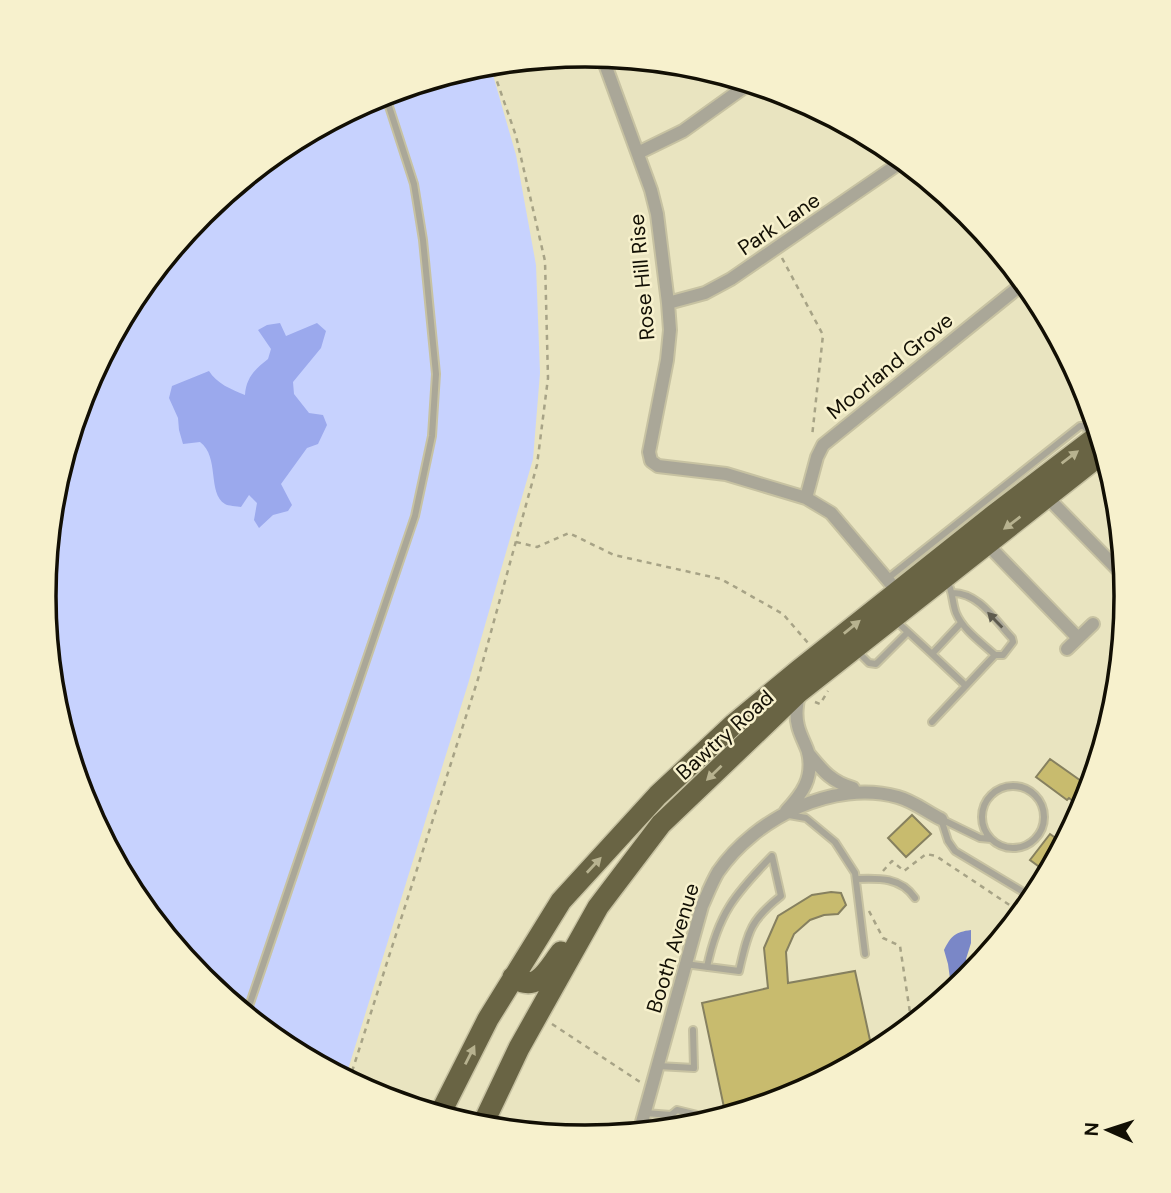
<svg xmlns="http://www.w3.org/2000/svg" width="1171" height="1193" viewBox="0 0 1171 1193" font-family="'DM Sans',sans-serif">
<rect width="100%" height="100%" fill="#e9e4c0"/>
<path fill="#c7d2fe" d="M487 64 493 75 516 155 536 265 540 373 533 459 468 684 345 1079 284 1047 202 979 135 897 85 803 54 702 44 596 54 490 85 389 135 295 203 213 285 146 379 96Z"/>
<path fill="#9ba9ed" d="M280 323 286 336 317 323 326 331 321 348 293 382 294 394 309 413 323 415 327 425 318 444 307 448 281 484 292 505 288 511 273 515 259 528 254 520 257 503 249 495 241 507C237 506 228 506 225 504 207 493 220 457 200 442L183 444 179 430 178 418 169 398 172 386 209 371C216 383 232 390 245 395 246 378 255 369 268 359L271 349 258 330 267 325Z"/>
<path fill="#7a87c7" d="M971 930V943L966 959 970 978 952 993 948 964 944 950C951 936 955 932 971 930Z"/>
<path fill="#c8bb6e" stroke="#86805f" stroke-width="2" d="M1050 759 1084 783 1097 769 1083 809 1069 798 1067 800 1036 777Z
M912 815 931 834 906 857 888 838Z
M1050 834 1064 844 1049 874 1030 860Z
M831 892 841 893 846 905 838 914 824 915 810 920 794 934 786 952 788 983 855 971 873 1054 850 1067 835 1071 836 1074 792 1097 726 1117 702 1003 768 988 764 948 778 916 812 895Z"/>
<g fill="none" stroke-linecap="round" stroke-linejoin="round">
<g stroke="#c7c2a2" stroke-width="10">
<path id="lane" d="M887 579 1080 426H1084L1091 434
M947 581C953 591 952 603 956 613 963 630 982 643 995 655
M895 620 932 654 961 623
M858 652 869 663 876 664 908 632
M932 654 966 686
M932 722 995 655H1003L1013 642 1012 638C995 620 979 593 953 593
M982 817a31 31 0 1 1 62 0a31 31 0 1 1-62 0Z
M789 815 806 818 835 842 855 873 865 954
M941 819 948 841 955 851 1035 899
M941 819 980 838 991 839
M856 879C879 878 901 877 915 898
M685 964 739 971C748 933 749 921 781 896L772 856C735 894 718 914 707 967
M246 1015 415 516 432 436 436 374 423 240 414 184 385 94
M658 1066 694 1068 693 1030
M645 1113 671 1115 677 1110 706 1117 704 1124"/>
</g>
<g stroke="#c7c2a2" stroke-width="16">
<path id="street" d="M602 56 651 190 657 214 668 303 670 330 667 360 649 452 651 461 658 466 726 474 806 498 831 513 897 591
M638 153 683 131 750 83
M668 303 705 293 731 279 904 160
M1047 497 1125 577
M806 498 817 457 823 445 1025 282
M986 543 1078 638
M1067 649 1093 624
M808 753C822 770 831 782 853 788
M786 811C802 794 814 778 808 752 805 743 800 735 798 726 795 715 797 704 799 693
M639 1133 702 906C707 895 712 882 718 872 755 818 834 779 898 797 913 801 927 812 941 819"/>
</g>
<g stroke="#c7c2a2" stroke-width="24">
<path id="highway" d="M513 977C537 994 547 970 561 952
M439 1116 488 1019 561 901 658 795 734 724 799 670 994 515 1100 434
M481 1128 519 1048 598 907 661 824 799 692 1105 451"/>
</g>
<path stroke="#a7a386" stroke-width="2.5" stroke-dasharray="5 5" stroke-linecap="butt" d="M782 258 823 335 812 437
M516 542 537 547 569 533 614 555 721 579 783 614 808 643
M815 702 820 704 828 691
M883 871 892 861 904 871 926 854 936 856 1023 914
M869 911 883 938 900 946 912 1026
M552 1024 640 1082
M349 1081 478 679 537 465 548 378 545 261 516 136 491 64"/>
<use href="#lane" stroke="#aaa798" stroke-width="6"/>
<use href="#street" stroke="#aaa798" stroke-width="12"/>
<use href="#highway" stroke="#696444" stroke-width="21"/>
</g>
<defs><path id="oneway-solid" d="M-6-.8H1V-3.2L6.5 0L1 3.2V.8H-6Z" transform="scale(1.75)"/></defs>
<g fill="#b7b28f">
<use href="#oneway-solid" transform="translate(1070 457) rotate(-37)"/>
<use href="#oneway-solid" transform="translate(1012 523) rotate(143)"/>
<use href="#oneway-solid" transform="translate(852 627) rotate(-39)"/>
<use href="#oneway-solid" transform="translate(714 773) rotate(136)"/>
<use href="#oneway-solid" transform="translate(594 865) rotate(-47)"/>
<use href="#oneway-solid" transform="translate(470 1055) rotate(-63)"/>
</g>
<use fill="#5e5b4e" href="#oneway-solid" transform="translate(995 620) rotate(-134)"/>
<g text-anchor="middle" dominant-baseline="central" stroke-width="5" stroke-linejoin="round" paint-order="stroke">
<g font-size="21" fill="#120f04" stroke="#f7f1cd">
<text transform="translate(779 224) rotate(-34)">Park Lane</text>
<text transform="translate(642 277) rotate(-95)">Rose Hill Rise</text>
<text transform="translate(890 366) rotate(-39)">Moorland Grove</text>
<text transform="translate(725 735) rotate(-42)">Bawtry Road</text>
<text transform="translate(673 948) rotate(-73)">Booth Avenue</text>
</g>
</g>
<path d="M0 0H1171V1193H0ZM56 596a529 529 0 1 1 1058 0a529 529 0 1 1-1058 0Z" fill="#f7f1cd" fill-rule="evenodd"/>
<path fill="none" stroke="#120f04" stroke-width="3.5" d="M56 596a529 529 0 1 1 1058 0a529 529 0 1 1-1058 0Z"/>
<g transform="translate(1108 1130) rotate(273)" stroke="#f7f1cd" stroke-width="5" paint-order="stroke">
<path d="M0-5L12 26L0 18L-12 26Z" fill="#120f04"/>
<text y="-10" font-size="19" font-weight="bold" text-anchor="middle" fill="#120f04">N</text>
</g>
</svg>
